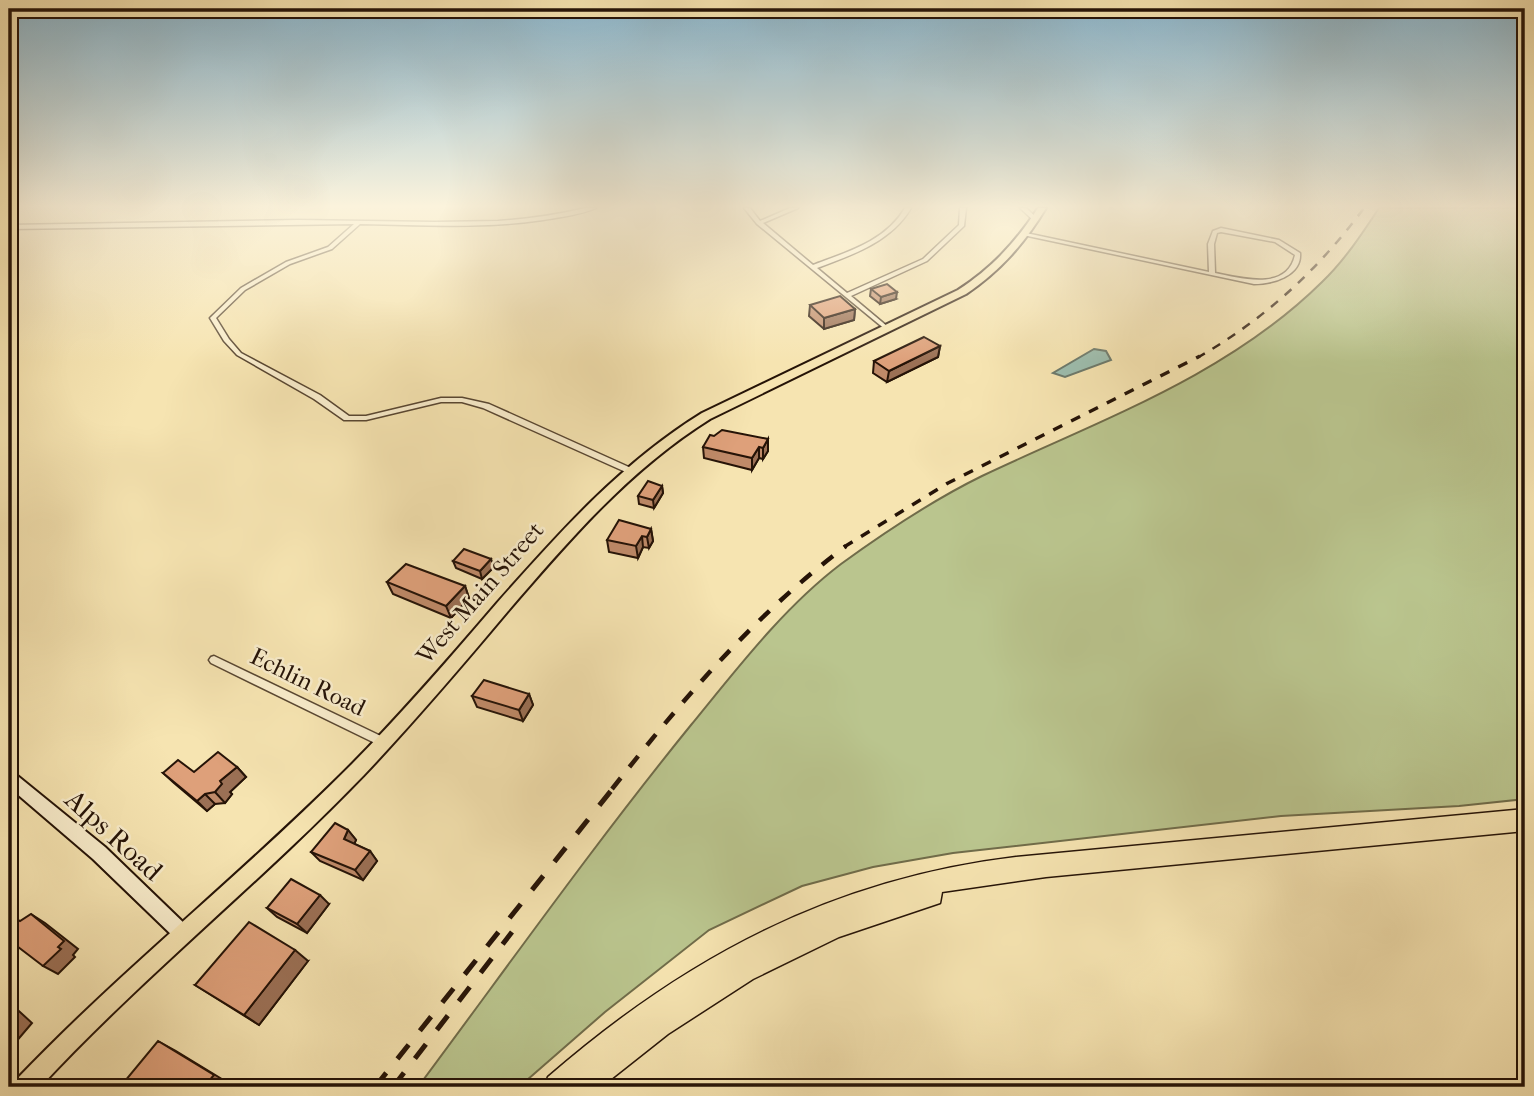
<svg xmlns="http://www.w3.org/2000/svg" width="1534" height="1096" viewBox="0 0 1534 1096" font-family="'IM FELL French Canon',serif">
<rect width="100%" height="100%" fill="#f6e4b1"/>
<filter id="stains"><feTurbulence type="fractalNoise" baseFrequency=".00286" numOctaves="4"/><feColorMatrix values="0 0 0 0 .2 0 0 0 0 .09 0 0 0 0 .02 0 0 0 .5 -.17"/></filter>
<radialGradient id="worn" r=".72"><stop offset=".6" stop-color="#630" stop-opacity="0"/><stop offset="1" stop-color="#630" stop-opacity=".3"/></radialGradient>
<path fill="#bac58e" stroke="#706c4a" stroke-width="2" d="M1379 208H1525V799L1459 806 1281 816 953 853 873 867 802 886 709 930 605 1012 519 1087H418C508 966 596 842 691 725 736 670 783 608 841 564 885 532 933 500 982 476 1100 420 1227 376 1322 282 1344 261 1362 234 1379 208Z"/>
<path fill="#9dbeaf" stroke="#6d7a6c" stroke-width="2" d="M1094 349 1106 351 1111 360 1065 377 1053 373Z"/>
<g fill="none" stroke-linecap="round" stroke-linejoin="round">
<g stroke="#594732" stroke-width="3">
<path id="street" d="M585 208H596C580 215 561 217 543 220 483 229 421 225 360 224L332 249 290 264 245 290 216 318 229 339 241 353 320 395 349 416H366L441 398H462L489 404 631 468 632 470 628 473 483 408 462 402H441L366 420H344L314 399 237 355 224 341 210 318 211 317 241 288 286 262 328 247 354 224 9 229V225L298 220 435 222 498 221C528 219 556 215 585 208Z
M744 208H750L760 221 790 208H798L763 223 813 265C847 252 886 241 905 208H911C891 242 852 255 817 268L847 293 923 259 959 225 960 208H966L964 226 927 261 851 296 888 327 889 328 886 330 757 224Z
M1020 208H1026L1038 219 1033 220Z
M1221 228 1279 240 1300 253C1302 276 1272 284 1254 284L1023 235 1026 233 1209 272 1208 244 1213 231ZM1221 232 1275 242 1295 255C1287 292 1240 278 1215 273L1214 244 1217 233Z
M214 656 387 739 388 742 387 745 383 747 379 745 211 663 209 660 211 657Z"/>
</g>
<g stroke="#251307" stroke-width="4">
<path id="secondary" d="M9 771 14 773 105 847 188 927 191 933 188 939 182 942 176 939 93 859 9 787Z"/>
</g>
<g stroke="#251307" stroke-width="4">
<path id="primary" d="M1038 208H1046C1024 244 1000 271 966 294L710 419C630 469 569 540 508 611 461 667 414 722 364 775 260 883 142 977 40 1087H14L17 1079C123 968 244 873 352 764 403 712 450 658 497 603 559 533 621 463 702 413L958 290C992 268 1016 242 1038 208Z"/>
</g>
<g stroke="#251307" stroke-width="3">
<path id="highway" d="M1525 809V831L1046 877 942 892 940 903 839 937 753 979 668 1034 601 1087H544L548 1077C686 957 833 879 1016 857Z"/>
</g>
<use href="#street" fill="#f9edcc" fill-rule="evenodd"/>
<use href="#secondary" fill="#f9edcc" fill-rule="evenodd"/>
<use href="#primary" fill="#f6e4b1" fill-rule="evenodd"/>
<use href="#highway" fill="#f6e4b1" fill-rule="evenodd"/>
<path stroke="#251307" stroke-width="2.5" stroke-dasharray="9 9" stroke-linecap="butt" d="M1197 358C1265 319 1318 270 1364 208"/>
<path stroke="#251307" stroke-width="3.5" stroke-dasharray="10 10" stroke-linecap="butt" d="M844 547 948 483 1200 356"/>
<path stroke="#251307" stroke-width="4.5" stroke-dasharray="14 14" stroke-linecap="butt" d="M612 789C682 700 755 614 846 546"/>
<path stroke="#251307" stroke-width="5" stroke-dasharray="18 18" stroke-linecap="butt" d="M375 1087 614 787
M393 1087 512 932"/>
</g>
<path fill="#bf8a69" stroke="#251307" stroke-width="2" d="M871 289 896 299 880 304 870 296Z
M810 305 855 309 854 320 824 329 809 316Z
M940 346 938 357 887 382 873 373 874 361Z
M714 436 768 439V451L763 459 759 458 752 470 704 458 703 447Z
M662 486 663 493 654 508 639 504 638 496Z
M651 529 653 541 649 548 643 547 638 558 609 552 607 540Z
M453 561 494 567 482 579 456 568Z
M387 582 465 586 469 598 451 618 393 594Z
M529 694 533 705 523 721 477 707 472 696Z
M237 767 246 777 230 792 232 794 225 803 215 804 207 811 174 783 163 773 194 772Z
M348 830 356 840 354 844 370 851 377 861 363 880 320 861 311 852Z
M329 904 307 933 277 917 267 908Z
M308 961 259 1025 195 985Z"/>
<path fill="#9b7055" stroke="#251307" stroke-width="2" d="M897 292 896 299 880 304 881 297Z
M855 309 854 320 824 329V318Z
M940 346 938 357 887 382 889 371Z
M768 439V451L763 459V448Z
M759 447V458L752 470V458Z
M662 486 663 493 654 508 653 500Z
M651 529 653 541 649 548 647 537Z
M642 536 643 547 638 558 636 546Z
M491 559 494 567 482 579 480 571Z
M465 586 469 598 451 618 446 606Z
M529 694 533 705 523 721 519 710Z
M237 767 246 777 230 792 232 794 225 803 215 792 220 781Z
M205 794 215 804 207 811 197 801Z
M348 830 356 840 352 849 344 839Z
M370 851 377 861 363 880 355 870Z
M320 895 329 904 307 933 297 924Z
M31 914 45 923 78 949 73 955 75 957 58 974 43 966 58 947Z
M295 950 308 961 259 1025 244 1015Z
M9 1002 32 1023 9 1050Z
M158 1041 176 1051 230 1084 228 1087H204Z"/>
<path fill="#dea07a" stroke="#251307" stroke-width="2" d="M887 284 897 292 881 297 871 289Z
M840 296 855 309 824 318 810 305Z
M924 337 940 346 889 371 874 361Z
M722 430 768 439 763 448 759 447 752 458 703 447 710 435 714 436Z
M648 481 662 486 653 500 638 496Z
M619 520 651 529 647 537 642 536 636 546 607 540Z
M464 549 491 559 480 571 453 561Z
M406 564 465 586 446 606 387 582Z
M484 680 529 694 519 710 472 696Z
M218 752 237 767 220 781 222 784 215 792 205 794 197 801 163 773 178 760 194 772Z
M335 823 348 830 344 839 370 851 355 870 311 852Z
M291 879 320 895 297 924 267 908Z
M31 914 64 941 58 947 61 949 43 966 9 940V923L15 918 20 921Z
M249 922 295 950 244 1015 195 985Z
M9 1009 16 1015 9 1023Z
M158 1041 214 1075 204 1087H120Z"/>
<linearGradient id="sky" x2="0" y2="1"><stop stop-color="#8ab8d1"/><stop offset="0.57" stop-color="#fbf3dc"/><stop offset="1" stop-color="#fbf3dc" stop-opacity="0"/></linearGradient>
<rect width="1534" height="362" fill="url(#sky)"/>
<g text-anchor="middle" dominant-baseline="central" stroke-width="5" stroke-linejoin="round" paint-order="stroke">
<g font-size="24" fill="#251307" stroke="#f9edcc">
<text transform="translate(480 593) rotate(-49)">West Main Street</text>
<text transform="translate(308 682) rotate(26)">Echlin Road</text>
</g>
<g font-size="28" fill="#251307" stroke="#f9edcc">
<text transform="translate(114 835) rotate(42)">Alps Road</text>
</g>
</g>
<rect width="1534" height="1096" fill="none" stroke="#f6e4b1" stroke-width="35"/>
<rect x="10" y="10" width="1513" height="1075" fill="none" stroke="#251307" stroke-width="3.5"/>
<rect x="18" y="18" width="1499" height="1061" fill="none" stroke="#251307" stroke-width="2"/>
<rect width="100%" height="100%" filter="url(#stains)"/>
<rect width="100%" height="100%" fill="url(#worn)"/>
</svg>
